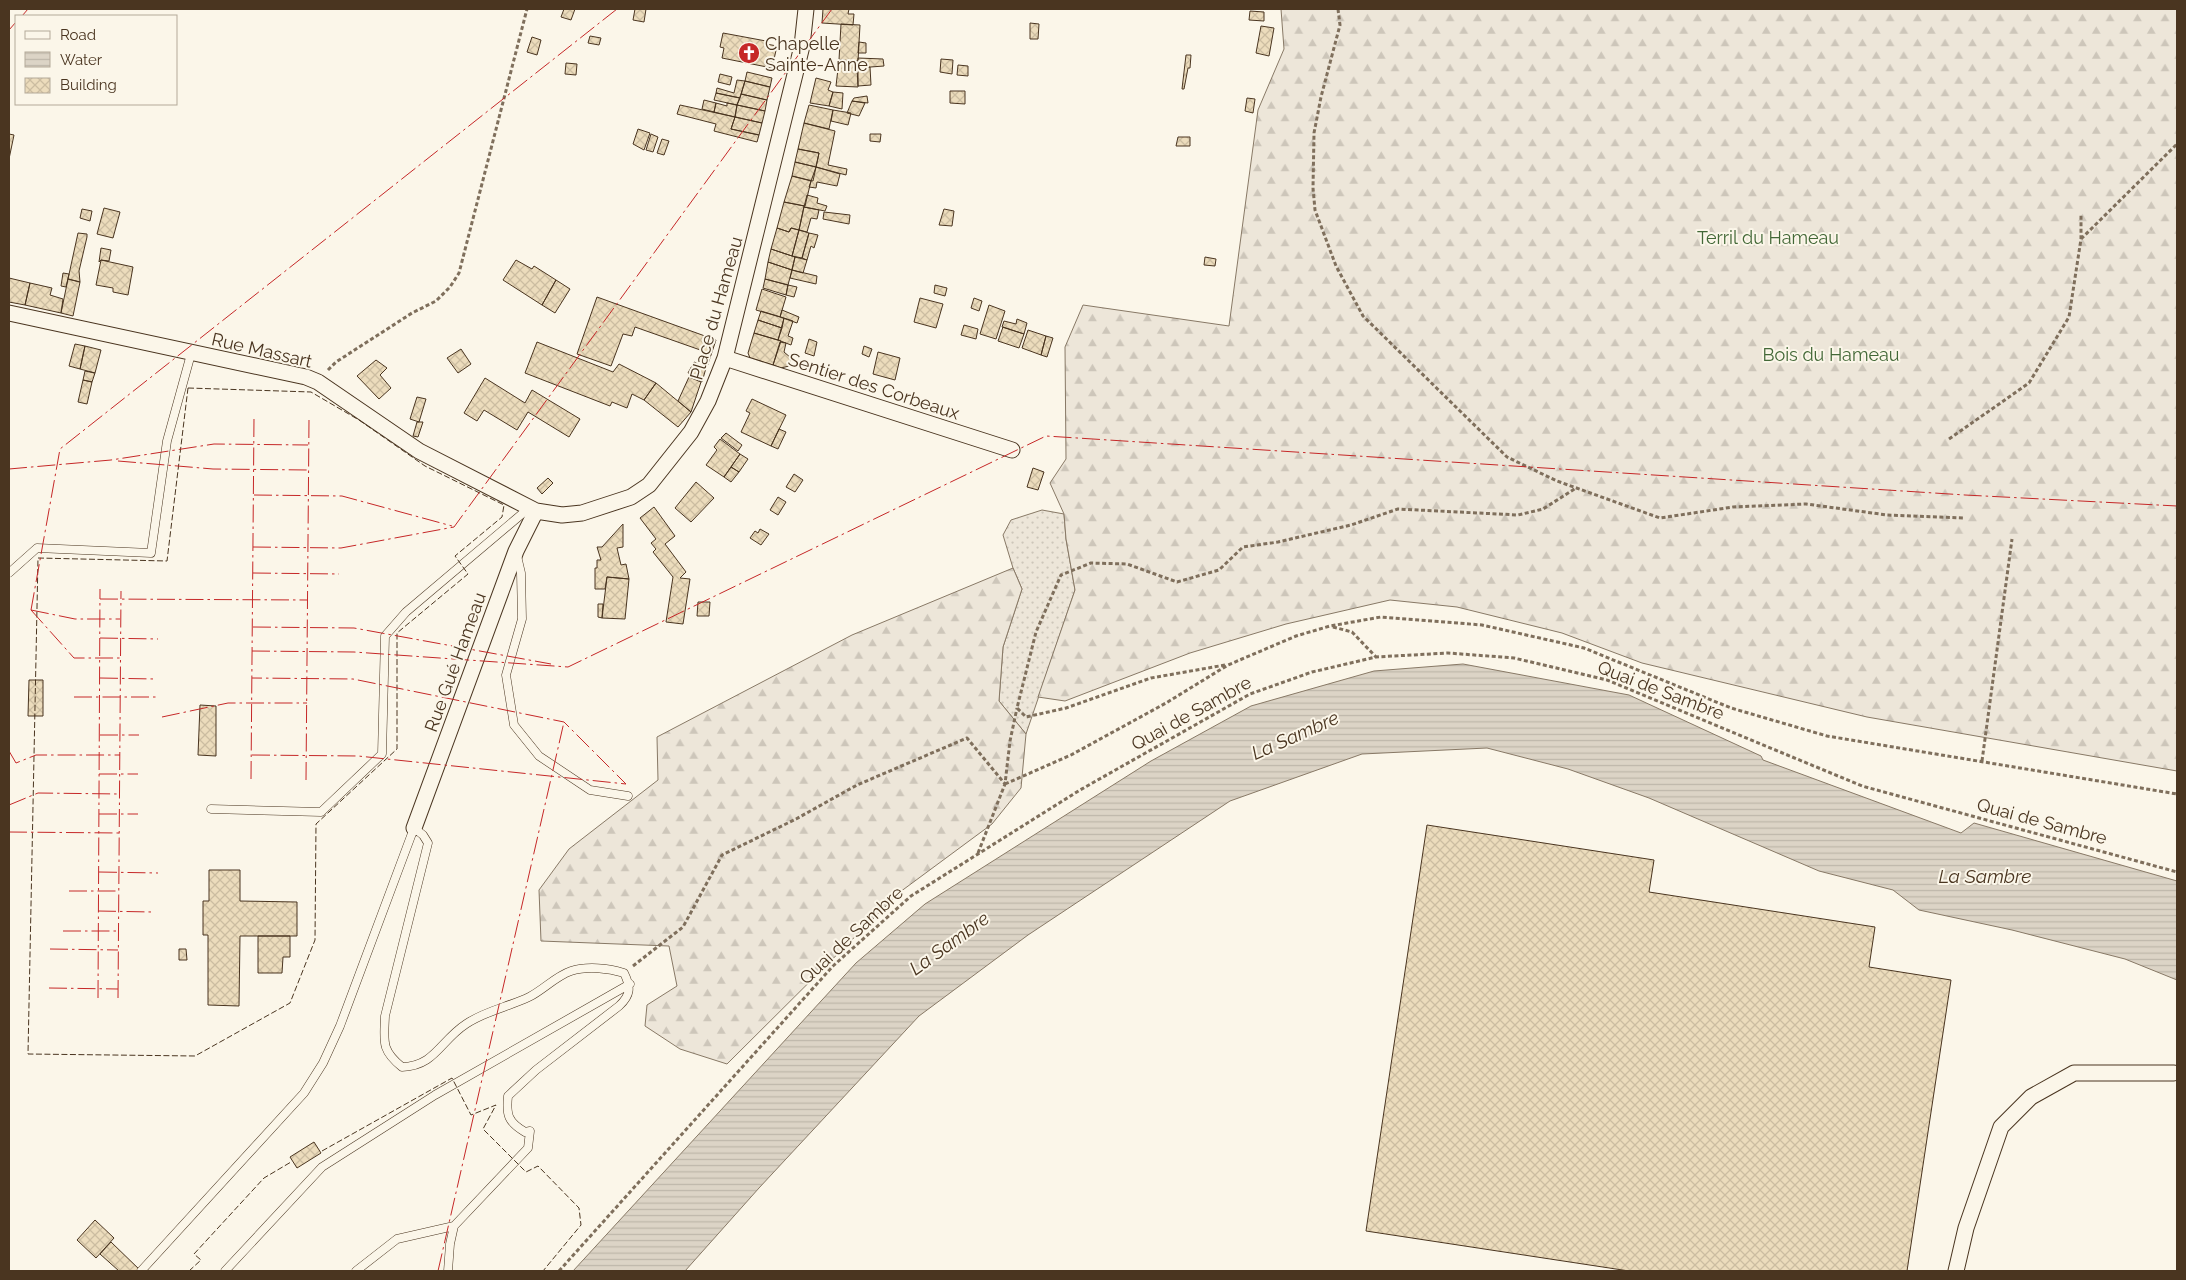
<svg xmlns="http://www.w3.org/2000/svg" width="2186" height="1280" viewBox="0 0 2186 1280" font-family="Raleway,sans-serif">
<defs>
<pattern id="grass-dots" width="8" height="8" patternUnits="userSpaceOnUse" patternTransform="scale(1.25)"><rect width="8" height="8" fill="#ede6d9"/><path d="M2 2h.1M6 6h.1" fill="none" stroke="#cdc6ba" stroke-width="1.8" stroke-linecap="round"/></pattern>
<pattern id="forest-firs" width="22" height="20" patternUnits="userSpaceOnUse" patternTransform="scale(1.25)"><rect width="22" height="20" fill="#ede6d9"/><path d="M5 1l3.5 6h-7zM16 11l3.5 6h-7z" fill="#cdc6ba"/></pattern>
<pattern id="water-rules" width="6" height="5" patternUnits="userSpaceOnUse" patternTransform="scale(1.25)"><rect width="6" height="5" fill="#dcd4c6"/><path d="M0 2.5h6" fill="none" stroke="#beb7aa"/></pattern>
<pattern id="building-cross-hatch" width="8" height="8" patternUnits="userSpaceOnUse" patternTransform="scale(1.25)"><rect width="8" height="8" fill="#ecdcbc"/><path d="M0 0l8 8M0 8l8-8" fill="none" stroke="#ccbda1"/></pattern>
</defs>
<rect width="100%" height="100%" fill="#fbf6e9"/>
<path fill="url(#grass-dots)" stroke="#887966" d="M1042 510 1064 514 1066 539 1075 590 1026 734 999 701 1003 647 1022 589 1013 568 1003 535 1011 520Z"/>
<path fill="url(#forest-firs)" stroke="#887966" d="M1281 9H2177V771L1867 717 1642 663 1562 633 1457 607 1390 600 1286 624 1190 653 1065 701 1038 697 1075 590 1066 539 1064 514 1050 483 1066 459 1065 347 1083 305 1229 326 1258 110 1284 49Z
M1013 568 1022 589 1003 647 999 701 1026 734 1021 788 992 824 900 892 727 1064 680 1049 645 1026 647 1005 677 986 669 946 541 941 539 890 569 849 658 780 657 737 852 635Z"/>
<path fill="url(#water-rules)" stroke="#887966" d="M1463 664 1629 695 1761 756 1763 760 1961 833 1974 823 2177 881V980L2125 959 2012 930 1919 910 1893 890 1819 871 1649 798 1568 769 1487 748 1362 754 1230 801 1028 935 919 1016 759 1188 685 1271H573L856 963 925 904 1151 761 1251 706 1374 671Z"/>
<path fill="url(#building-cross-hatch)" stroke="#4a3520" d="M564 9H575L571 20 561 17Z
M635 9H646L644 22 633 20Z
M823 9H849L848 14H854L853 25 822 23Z
M1250 11 1264 12V21L1249 20Z
M1030 23 1039 24 1038 39H1030Z
M841 24 860 25 858 61 839 60Z
M1261 26 1274 28 1269 56 1256 53Z
M723 33 766 41V44L777 46 772 68 722 58 724 48 720 47Z
M590 36 601 38 599 45 588 43Z
M532 37 541 40 537 55 527 52Z
M859 42 866 43V53H858Z
M1186 55H1191L1190 68H1188L1184 89H1182Z
M858 58 883 59 884 66 857 68Z
M941 59 953 60 952 74 940 72Z
M839 60 858 61V87L836 86Z
M566 63 577 64 576 75 565 74Z
M958 65 968 66V76L957 75Z
M870 67 871 85 858 86 857 68Z
M747 72 772 78 770 87 745 81Z
M720 74 732 77 730 85 718 82Z
M816 78 831 82 828 90 833 92 829 106 810 103Z
M737 80 745 81 740 98 716 93 717 88 734 93Z
M745 81 770 87 767 100 741 94Z
M950 91H965V104L950 103Z
M833 92 843 93 842 109 829 106Z
M716 93 740 98 737 105 714 100Z
M741 94 767 100 765 111 737 105Z
M867 96 868 103 852 101 854 98Z
M1247 98 1255 99 1253 113 1245 111Z
M704 100 716 103 714 112 702 109Z
M852 101 865 103 859 116 847 113Z
M716 103 727 106V103L737 105 735 117 714 112Z
M680 105 735 117 731 129 759 135 757 142 714 131 716 124 677 114Z
M737 105 765 111 762 123 735 117Z
M809 105 833 110 829 129 804 123Z
M833 110 851 113 848 125 831 121Z
M735 117 762 123 759 135 731 129Z
M804 123 835 131 828 165 847 169 846 175 816 167 819 153 798 149Z
M638 129 650 133 644 150 633 144Z
M9 134 14 135 9 159Z
M651 134 658 137 653 152 646 150Z
M870 134H881L880 142 870 141Z
M1178 137H1190V146H1176Z
M662 139 669 141 664 155 657 153Z
M798 149 819 153 816 167 795 162Z
M795 162 816 167 813 181 792 176Z
M816 167 840 174 837 186 817 182 816 188 809 187Z
M792 176 811 181 805 206 784 202Z
M807 195 818 198 817 203 827 206 825 211 804 207Z
M784 202 804 206 799 230 791 228 789 232 777 228Z
M804 207 819 210 817 219 811 218 807 232 799 230Z
M104 208 120 212 113 238 97 234Z
M82 209 92 211 90 221 80 218Z
M944 209 954 211 952 226 939 225Z
M824 212 850 215 849 224 823 219Z
M777 228 789 232 791 228 799 230 792 256 771 249Z
M799 230 809 233 802 258 792 256Z
M78 233 87 234V237L79 271 80 282 68 279Z
M809 233 818 235 814 248 811 246 807 260 802 258Z
M101 248 111 250 109 261 101 260 99 262Z
M771 249 795 257 792 270 768 262Z
M795 257 807 260 803 273 792 270Z
M1205 257 1216 259 1215 266 1204 265Z
M101 260 133 267 128 295 113 292V288L96 285Z
M516 260 532 269 534 266 556 280 542 305 503 280Z
M768 262 792 270 788 285 765 279Z
M792 270 817 276 816 284 790 278Z
M63 273 69 274 66 287 61 286Z
M9 278 30 283 25 305 9 302Z
M68 279 80 282 73 316 61 313Z
M765 279 788 285 786 295 763 288Z
M556 280 570 289 555 313 542 305Z
M30 283 52 288 50 295 63 299 61 313 25 305Z
M788 285 797 287 794 297 786 295Z
M935 285 947 288 945 296 934 293Z
M762 289 786 297 780 317 756 310Z
M597 297 716 340 707 367 702 365 706 352 635 327 632 336 623 334 611 366 577 354Z
M920 298 943 304 936 328 914 322Z
M974 298 982 301 979 311 971 308Z
M989 305 1005 311 996 339 980 334Z
M782 310 799 317 797 323 780 317Z
M761 311 784 318 782 328 758 320Z
M784 318 793 321 788 336 793 338 791 345 778 340Z
M1017 319 1027 323 1024 334 1002 327 1004 321 1016 324Z
M758 320 782 328 778 340 754 333Z
M964 325 978 329 976 339 961 335Z
M1003 327 1024 334 1019 348 998 341Z
M1028 330 1046 336 1041 355 1022 348Z
M754 333 781 341 773 365 750 358 748 353Z
M1046 336 1053 338 1047 357 1041 355Z
M809 339 817 342 814 356 805 353Z
M537 342 613 372 619 364 656 383 644 400 632 394 627 408 612 402 610 406 525 373Z
M780 342 786 343 784 352 791 358 789 366 781 368 773 365Z
M75 344 85 346 80 369 69 366Z
M85 346 101 350 95 373 80 369Z
M864 346 872 349 869 357 862 354Z
M461 349 471 364 458 373 447 358Z
M878 352 900 358 895 380 873 374Z
M376 360 387 368 380 375 391 388 379 399 357 376Z
M694 362 706 368 702 382 688 373Z
M85 371 95 373 92 382 83 380Z
M689 377 701 382 691 412 678 401Z
M485 378 525 403 532 390 580 419 569 437 528 412 517 430 484 410 477 421 464 413Z
M83 380 92 382 87 404 78 402Z
M656 383 691 412 678 427 644 400Z
M417 397 426 399 419 422 410 419Z
M752 399 786 415 771 446 741 432 750 413 746 411Z
M417 422H423L418 437 413 436Z
M779 429 786 432 778 449 771 446Z
M726 433 742 445 738 451 721 438Z
M720 439 740 454 724 477 706 465 717 450 714 447Z
M740 454 748 459 739 472 731 467Z
M731 467 739 472 731 482 724 477Z
M1033 468 1044 472 1038 490 1027 487Z
M794 474 803 480 795 492 786 487Z
M548 478 553 483 542 494 537 488Z
M696 482 714 498 691 522 675 508Z
M778 497 786 502 778 515 770 510Z
M654 507 675 536 665 544 686 572 680 578 690 579 683 624 666 622 673 577 653 552 656 549 651 543 656 539 640 518Z
M623 524V547L617 548 621 565 626 564 629 579 607 577 605 589H595V568H597V560H601L597 547H602Z
M760 529 769 534 761 545 750 538 755 531 758 533Z
M607 577 629 579 625 619 602 618Z
M698 602H710L709 616H697Z
M598 604H603L602 618 598 617Z
M29 680H43V716H28Z
M200 705 216 706V756L198 755Z
M1427 825 1654 860 1649 892 1875 927 1869 967 1951 980 1907 1271H1629L1366 1231Z
M209 870H240V901L297 902V936H240L239 1006 208 1005V935H203V901H209Z
M258 936H290V957H283L282 973H258Z
M179 949H186L187 960H179Z
M314 1142 321 1153 297 1168 290 1157Z
M95 1220 114 1238 96 1258 77 1240Z
M111 1242 141 1271H119L100 1254Z"/>
<g fill="none" stroke-linecap="round" stroke-linejoin="round">
<g stroke="#4a3520" stroke-width="9">
<path id="lane" d="M517 556 521 573 522 619 506 675 514 725 539 756 590 790 628 796
M9 573 37 548 151 553 167 441 191 354
M211 809 321 812 382 754 385 636 406 612 529 508
M141 1271 304 1093 323 1063 340 1026 414 828 423 835 428 843 385 1016C384 1042 381 1050 402 1067 435 1066 440 1041 466 1024 485 1011 508 1007 529 997 543 990 556 976 571 971 587 966 608 968 624 973 631 987 631 995 619 1006L536 1070 508 1096C506 1115 508 1122 525 1132L530 1131 528 1148 454 1226 450 1244 448 1271
M225 1271 322 1167 435 1095 630 984
M356 1271 397 1239 454 1226"/>
</g>
<g stroke="#4a3520" stroke-width="17">
<path id="street" d="M9 313 306 377 318 382 419 451 536 511 562 515 582 513 631 497 649 485 691 432 708 401 725 358 802 46 806 9
M725 358 1012 450
M414 828 516 551 536 511
M1956 1271 1966 1228 2001 1127 2031 1097 2074 1073H2174"/>
</g>
<path stroke="#7f6f5c" stroke-width="3" stroke-dasharray="4 2.5" stroke-linecap="butt" d="M1338 9 1340 25 1321 97 1314 133 1313 188 1315 210 1336 266 1363 316 1507 457 1557 481 1660 518 1733 507 1806 504 1887 515 1963 518
M2081 239 2177 144
M328 370 336 362 412 313 436 301 450 287 459 273 527 9
M1949 439 2029 383 2069 317 2081 239V215
M1333 627 1352 632 1376 657
M1225 665 1151 678 1066 708 1026 717 1017 708 1036 632 1061 575 1091 563 1127 564 1177 582 1219 570 1243 547 1278 542 1351 525 1398 509 1518 515 1543 509 1576 488
M1982 761 2012 539
M1005 784 1071 755 1166 703 1228 665 1296 636 1330 626 1381 617 1482 625 1584 648 1731 708 1827 736 2177 794
M978 853 1005 784 1010 741 1017 708
M633 966 683 927 722 855 796 819 857 785 967 738 1005 784
M559 1271 833 966 911 896 1080 790 1250 694 1312 672 1376 657 1448 653 1514 658 1607 680 1862 786 2177 872"/>
<use href="#lane" stroke="#fbf6e9" stroke-width="8"/>
<use href="#street" stroke="#fbf6e9" stroke-width="15"/>
<path stroke="#4a3520" stroke-width="1" stroke-dasharray="6 2.5" stroke-linecap="butt" d="M188 388 311 392 359 420 425 466 504 505 502 517 455 556 468 574 397 633V749L316 824 315 940 290 1003 195 1056 28 1054 38 558 167 561Z
M322 1151 452 1078 471 1115 496 1105 483 1129 526 1172 538 1166 579 1208 581 1225 543 1271
M175 1271H176
M189 1271 201 1260 194 1254 264 1178 291 1162"/>
<path stroke="#c62828" stroke-width="1" stroke-dasharray="18 4 2.5 4" stroke-linecap="butt" d="M22 16 28 9
M9 30 16 22
M118 461 213 469 308 470
M9 469 111 460 214 444 308 445
M254 495 342 496 452 526
M253 547 341 548 454 527 832 9
M253 573 339 574
M100 599 307 600
M31 610 60 449 617 9
M31 610 74 658H120
M31 610 75 619H120
M253 627 354 628 551 664
M100 638 158 639
M252 651 354 652 568 667 1046 436 1965 495 2177 506
M100 678 155 679
M74 697H158
M162 717 228 703H307
M100 735H139
M9 751 16 763 36 755H120
M252 755 358 756 626 784 564 722 353 679 252 678
M99 774H138
M251 779 254 418
M306 780 309 420
M9 805 38 793 119 794
M99 814H138
M9 832 119 833
M99 872 158 873
M69 891H119
M98 911 152 912
M63 931H119
M50 949 118 950
M49 988 118 989
M98 998 100 589
M118 998 121 591
M438 1271 564 722"/>
</g>
<defs>
<g id="church-disc" transform="scale(1.125)"><circle r="9.5" fill="#c62828" stroke="#fbf6e9"/><path d="M-1.2-6h2.4v3.5h3.3v2.4h-3.3V6h-2.4V-.1h-3.3v-2.4h3.3Z" fill="#fff"/></g>
</defs>
<g fill-rule="evenodd">
<use href="#church-disc" x="749" y="53"/>
</g>
<g text-anchor="middle" dominant-baseline="central" stroke-width="4" stroke-linejoin="round" paint-order="stroke">
<g font-size="18" fill="#4a3520" stroke="#fbf6e9" text-anchor="start">
<text x="765" y="43">Chapelle<tspan x="765" dy="21">Sainte-Anne</tspan></text>
</g>
<g font-size="18" fill="#436837" stroke="#fbf6e9">
<text x="1768" y="237">Terril du Hameau</text>
<text x="1831" y="354">Bois du Hameau</text>
</g>
<g font-size="18" fill="#4a3520" stroke="#fbf6e9">
<text transform="translate(716 308) rotate(-74)">Place du Hameau</text>
<text transform="translate(262 350) rotate(13)">Rue Massart</text>
<text transform="translate(874 386) rotate(18)">Sentier des Corbeaux</text>
<text transform="translate(455 662) rotate(-70)">Rue Gué Hameau</text>
<text transform="translate(1661 690) rotate(21)">Quai de Sambre</text>
<text transform="translate(1191 713) rotate(-29)">Quai de Sambre</text>
<text transform="translate(2042 821) rotate(15)">Quai de Sambre</text>
<text transform="translate(851 935) rotate(-43)">Quai de Sambre</text>
</g>
<g font-size="19" font-style="italic" fill="#4a3520" stroke="#fbf6e9">
<text transform="translate(1295 735) rotate(-24)">La Sambre</text>
<text x="1985" y="876">La Sambre</text>
<text transform="translate(949 943) rotate(-36)">La Sambre</text>
</g>
</g>
<rect width="2186" height="1280" fill="none" stroke="#4a3520" stroke-width="20"/>
<rect x="15" y="15" width="162" height="90" fill="#fbf6e9" stroke="#b4a999"/>
<rect x="25" y="31" width="25" height="8" fill="#fbf6e9" stroke="#b4a999"/>
<text x="60" y="40" font-size="15" fill="#4a3520">Road</text>
<rect x="25" y="52" width="25" height="15" fill="url(#water-rules)" stroke="#b4a999"/>
<text x="60" y="65" font-size="15" fill="#4a3520">Water</text>
<rect x="25" y="78" width="25" height="15" fill="url(#building-cross-hatch)" stroke="#b4a999"/>
<text x="60" y="90" font-size="15" fill="#4a3520">Building</text>
</svg>
